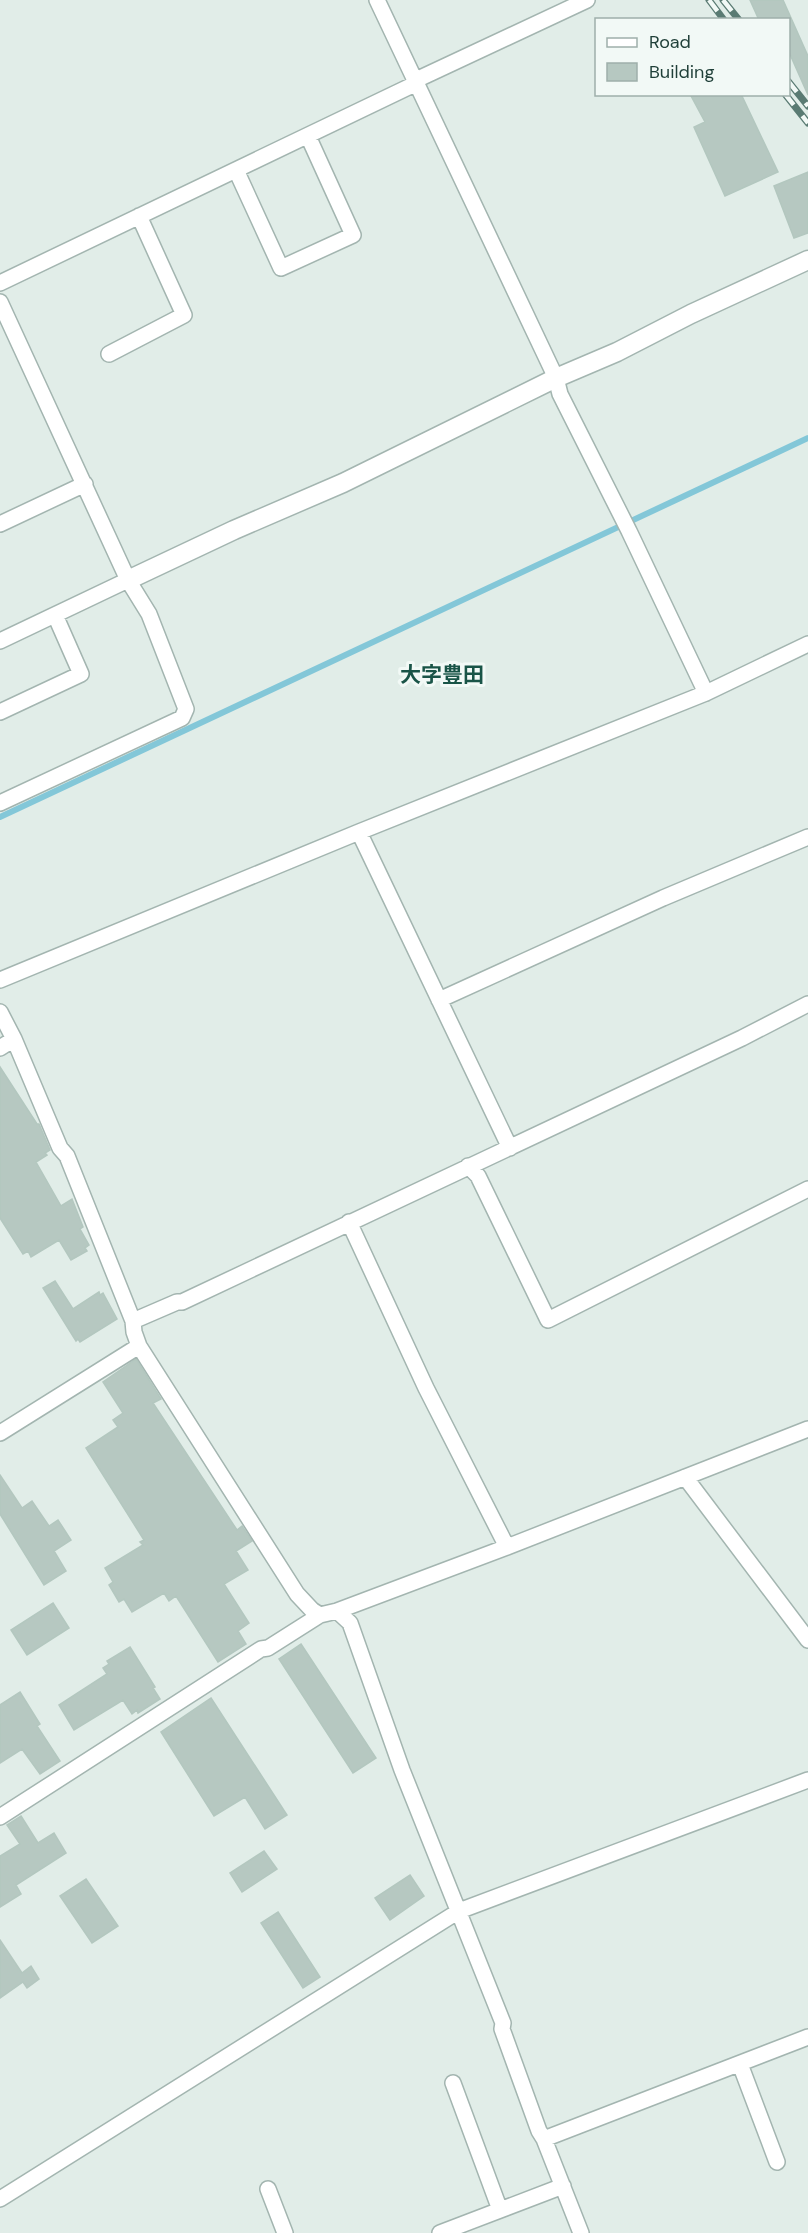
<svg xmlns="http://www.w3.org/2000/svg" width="808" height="2233" viewBox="0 0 808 2233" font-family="'DM Sans','Noto Sans JP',sans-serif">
<rect width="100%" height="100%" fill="#e1ede8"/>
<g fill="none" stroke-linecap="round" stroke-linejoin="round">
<path stroke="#83c7d8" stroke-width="6" d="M0 817 808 438"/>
</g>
<path fill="#b6c8c1" stroke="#b3c7bf" stroke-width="1.5" d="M750 0H783L808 56V95L789 52V20H759Z
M690 94H741L778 172 725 196 694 127 705 122Z
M808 172V233L794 238 774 186Z
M0 1067 37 1124H39L50 1150 45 1153 47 1155 36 1162 61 1206 72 1199 83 1227 80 1229 89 1245 85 1248 87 1251 71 1260 59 1240 31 1257 28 1251 23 1254 0 1218Z
M55 1281 73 1309 99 1292 100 1295 103 1293 117 1319 80 1342 78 1339 76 1341 43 1288Z
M136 1359 161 1399 153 1403 237 1530 242 1526 252 1541 236 1551 248 1570 224 1584 249 1623 238 1631 246 1644 218 1662 176 1596 169 1601 164 1593 132 1612 124 1599 119 1602 109 1585 113 1582 105 1568 143 1545 140 1542 144 1540 86 1448 118 1427 113 1420 123 1413 103 1382Z
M0 1475 22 1508 32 1501 49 1526 58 1520 71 1540 54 1551 66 1571 44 1585 0 1514Z
M53 1603 69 1628 27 1655 11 1630Z
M301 1644 376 1758 353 1773 279 1659Z
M130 1647 155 1687 153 1688 160 1699 138 1713 137 1710 132 1714 123 1700 74 1730 59 1705 107 1674 103 1668 109 1664 107 1661Z
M20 1692 40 1724 37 1726 60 1761 40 1774 22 1749 0 1763V1705Z
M211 1698 287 1815 265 1829 245 1797 214 1816 161 1732Z
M21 1816 38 1843 54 1833 66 1853 16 1885 21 1894 0 1907V1856L20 1844 7 1825Z
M264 1851 277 1869 242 1892 230 1873Z
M410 1875 424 1896 390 1920 375 1898Z
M86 1879 118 1926 92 1943 60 1896Z
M278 1912 320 1977 303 1988 261 1923Z
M0 1940 22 1973 31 1966 39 1979 27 1988 23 1982 0 1998Z"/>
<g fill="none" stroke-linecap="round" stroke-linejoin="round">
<g stroke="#a3b5b0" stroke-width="18">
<path id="minor" d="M377 0 556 378 560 394 629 531 706 693
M416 80 587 0
M236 170 281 268 353 235 308 136
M0 283 417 83
M0 302 128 580 149 614 186 709 182 718 0 803
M109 354 184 315 139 216
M0 524 85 484
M0 641 128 580
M0 712 81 674 55 615
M359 832 510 1148
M0 980 359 832 706 693 808 644
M439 1000 663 898 808 837
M0 1012 14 1039 60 1148 67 1156 133 1321 134 1332 139 1346 297 1594 312 1610 320 1615
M0 1048 14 1039
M468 1166 478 1176 548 1320 808 1189
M349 1222 426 1388 507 1547
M133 1321 177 1302H182L742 1038 808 1004
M0 1433 139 1346
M685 1477 808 1640
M337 1611 350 1623 402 1770 503 2023 502 2029 539 2131 544 2139 581 2233
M0 1817 261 1649 268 1648 320 1615 337 1611 507 1547 808 1429
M740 2064 777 2162
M453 2083 500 2210
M544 2139 808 2037
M268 2189 285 2233
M0 2199 459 1911 808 1780
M440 2233 563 2186"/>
</g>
<g stroke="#a3b5b0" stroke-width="21">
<path id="tertiary" d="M128 580 234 530 343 483 556 378 617 352 691 314 808 260"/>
</g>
<use href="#minor" stroke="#fff" stroke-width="15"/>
<use href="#tertiary" stroke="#fff" stroke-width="18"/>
<g stroke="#5a7b73" stroke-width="7">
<path id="rail" d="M709 0 724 20
M723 0 739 20
M788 81 808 106
M785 94 808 123"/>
</g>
<use href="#rail" stroke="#f2f9f6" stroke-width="4.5" stroke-dasharray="14" stroke-linecap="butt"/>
</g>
<g text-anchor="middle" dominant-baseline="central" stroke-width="6" stroke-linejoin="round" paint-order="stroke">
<g font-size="21" font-weight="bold" fill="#195447" stroke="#f2f9f6">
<text x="442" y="675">大字豊田</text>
</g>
</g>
<rect x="595" y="18" width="195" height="78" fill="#f2f9f6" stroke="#9eafaa" stroke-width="1.5"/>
<rect x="607" y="38" width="30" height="9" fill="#ffffff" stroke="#9eafaa" stroke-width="1.5"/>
<text x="649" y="48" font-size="18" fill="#1f3f38">Road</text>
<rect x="607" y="63" width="30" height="18" fill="#b6c8c1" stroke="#9eafaa" stroke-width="1.5"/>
<text x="649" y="78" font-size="18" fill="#1f3f38">Building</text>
</svg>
